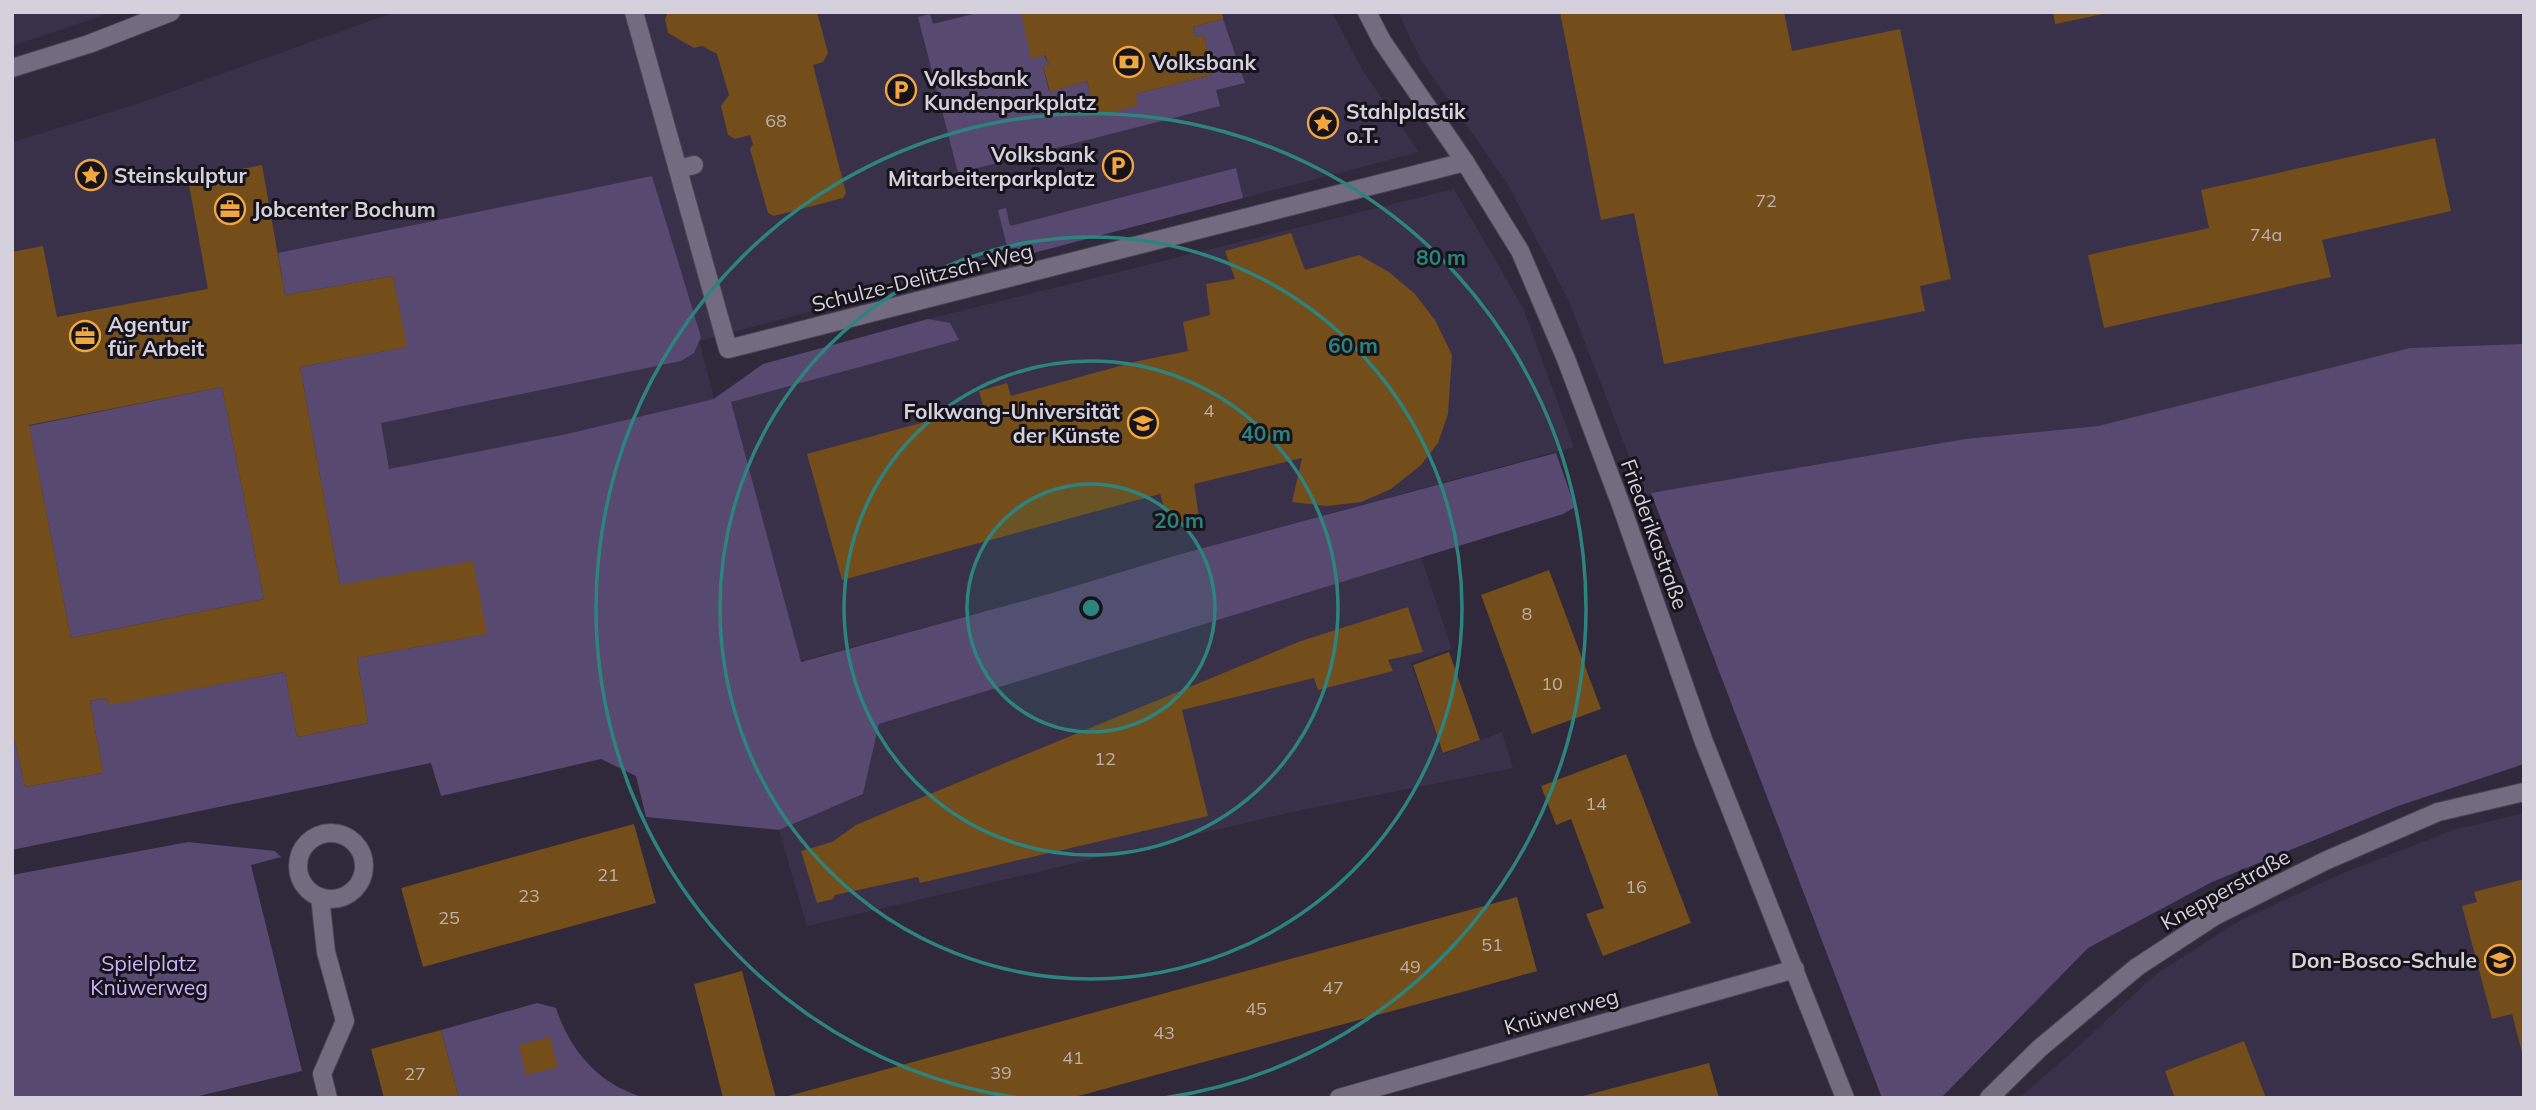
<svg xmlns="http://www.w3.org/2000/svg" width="2536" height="1110" viewBox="0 0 2536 1110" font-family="Mulish,sans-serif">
<rect width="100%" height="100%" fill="#2f293b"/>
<path fill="#393149" d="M12 12H113L12 46Z
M395 12H1332L1363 71 1419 152 699 341 714 398 763 364 928 319 1454 189 1523 308 1574 447 1177 555 1052 593 787 665 686 738 441 796 431 763 12 850V142L134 105Z
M1398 12H2524V345L2098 426 1965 439 1644 495 1568 299 1507 183 1422 62Z
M1421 556 1452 649 1411 663 1443 754 1502 732 1513 768 1297 811 807 926 779 830 863 794 879 724Z
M2524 813V1098H2019L2080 1045 2156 974 2241 920 2341 874 2453 830Z"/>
<path fill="#574970" d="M981 12H1021L1049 65 1043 67 1049 91 1087 81 1096 116 1135 94 1212 75 1204 35 1195 37 1193 27 1223 19 1245 83 1216 90 1220 106 958 173 918 17 930 14 933 24Z
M1236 168 1243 198 1010 259 998 210 1006 208 1010 226Z
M652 176 701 337 694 353 681 361 381 423 389 469 567 434 714 399 763 364 928 319 950 323 959 340 731 402 801 662 1052 593 1177 555 1556 453 1575 507 1563 514 879 724 863 794 779 830 646 817 636 776 601 759 441 796 431 763 12 850V728L25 787 103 773 90 701 107 698 109 704 285 672 297 737 368 723 357 658 486 634 340 585 300 367 406 347 393 276 285 295 278 253Z
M2524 344V764L2398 806 2212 882 2088 948 1941 1098H1882L1651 493 1965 439 2098 426 2410 348Z
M222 387 264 599 71 638 29 426Z
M188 842 275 851 281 857 251 865 302 1071 191 1098H12V875Z
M537 1003 556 1008C570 1051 600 1086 646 1098H459L441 1030Z"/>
<path fill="#734d1a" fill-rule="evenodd" d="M668 12H817L828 53 823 62 813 65 846 193 843 198 774 216 768 213 750 149 753 144 750 135 735 139 728 135 721 106 729 95 717 54 702 46 694 48 668 33 665 19Z
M1021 12H1222L1223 19 1193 27 1195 37 1204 35 1212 75 1135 94 1138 105 1096 117 1087 81 1050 92 1043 66 1049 65 1045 55 1031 59Z
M1560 12H1784L1792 51 1900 29 1951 279 1920 286 1925 311 1664 364 1634 213 1601 220Z
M2053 12H2108V13L2055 24Z
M2435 138 2451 211 2322 240 2331 277 2104 328 2088 255 2209 228 2201 190Z
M262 165 285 295 393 276 407 347 300 367 340 585 473 561 487 634 357 658 368 723 297 737 285 672 109 705 107 698 90 701 103 773 25 787 12 728V252L43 246 57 317 208 289 188 179ZM222 387 264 599 71 638 29 425Z
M1291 233 1305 270 1359 255 1389 272 1415 294 1435 320 1452 355 1448 414 1438 443 1421 465 1391 489 1361 502 1327 506 1292 502 1302 458 1194 484 1199 517 1169 525 1160 494 842 580 807 454 983 406 979 391 1007 383 1011 396 1138 361 1188 351 1183 322 1210 315 1206 284 1235 279 1225 251Z
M1549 570 1601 709 1532 734 1481 595Z
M1408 607 1423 652 1388 660 1393 671 1318 690 1314 678 1182 710 1208 816 920 883 918 877 835 895 833 899 817 903 801 851 832 842 856 825 901 806 1301 641Z
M1449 652 1480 740 1443 753 1413 665Z
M1626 754 1691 923 1603 956 1586 914 1604 908 1571 819 1556 825 1541 786Z
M634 824 656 903 423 967 401 888Z
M2524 879V1056H2523L2512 1014 2492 1019 2462 906 2477 902 2474 892Z
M1517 897 1537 971 1466 991 1071 1098H781Z
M742 971 776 1098H723L694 984Z
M441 1030 459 1098H384L371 1049Z
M550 1037 558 1067 526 1075 519 1045Z
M2244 1041 2266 1098H2175L2165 1071Z
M1709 1063 1719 1098H1579V1097Z"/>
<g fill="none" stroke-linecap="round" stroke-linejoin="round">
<g stroke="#484452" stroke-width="20">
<path id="lane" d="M678 169 694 165"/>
</g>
<g stroke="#484452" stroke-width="20">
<path id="street" d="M634 12 728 349 1465 162
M298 866a33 33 0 1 1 66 0a33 33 0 1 1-66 0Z
M320 897 326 952 345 1021 322 1074 328 1098
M1339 1098 1795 969
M1989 1098 2040 1048 2137 967 2215 916 2325 861 2438 812 2524 792"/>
</g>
<g stroke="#484452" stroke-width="20">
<path id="secondary" d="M1367 12 1382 41 1465 162 1520 251 1566 359 1621 505 1704 742 1845 1098
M12 68 89 44 171 12"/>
</g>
<use href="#lane" stroke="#736c81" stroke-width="18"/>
<use href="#street" stroke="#736c81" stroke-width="18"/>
<use href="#secondary" stroke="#736c81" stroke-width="18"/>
</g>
<circle cx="1091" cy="608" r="124" fill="#2d847e" fill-opacity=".12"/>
<g fill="none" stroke="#2d847e" stroke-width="3.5">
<circle cx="1091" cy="608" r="124"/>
<circle cx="1091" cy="608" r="247"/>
<circle cx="1091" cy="608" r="371"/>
<path d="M1018 1098A495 495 0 1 1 1164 1098"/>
</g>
<defs>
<g id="bank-ring" transform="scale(1.575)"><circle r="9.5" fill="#16131b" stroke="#f1a63f" stroke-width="1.5"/><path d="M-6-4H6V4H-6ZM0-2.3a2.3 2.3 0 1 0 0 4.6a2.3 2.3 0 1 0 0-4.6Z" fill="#f1a63f"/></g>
<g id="parking-ring" transform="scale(1.575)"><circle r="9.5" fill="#16131b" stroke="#f1a63f" stroke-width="1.5"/><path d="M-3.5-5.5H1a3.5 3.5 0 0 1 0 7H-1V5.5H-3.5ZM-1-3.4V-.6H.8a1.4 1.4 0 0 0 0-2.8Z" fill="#f1a63f"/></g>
<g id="sight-ring" transform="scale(1.575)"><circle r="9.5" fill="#16131b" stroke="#f1a63f" stroke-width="1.5"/><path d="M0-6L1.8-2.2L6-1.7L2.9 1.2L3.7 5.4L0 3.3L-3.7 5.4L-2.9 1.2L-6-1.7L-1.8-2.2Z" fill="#f1a63f"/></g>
<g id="office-ring" transform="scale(1.575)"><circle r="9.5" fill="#16131b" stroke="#f1a63f" stroke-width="1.5"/><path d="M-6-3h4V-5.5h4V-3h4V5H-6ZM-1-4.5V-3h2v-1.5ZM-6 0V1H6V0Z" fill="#f1a63f"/></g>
<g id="university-ring" transform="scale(1.575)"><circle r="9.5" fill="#16131b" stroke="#f1a63f" stroke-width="1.5"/><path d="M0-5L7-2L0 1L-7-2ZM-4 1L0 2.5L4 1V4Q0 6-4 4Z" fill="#f1a63f"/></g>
<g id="school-ring" transform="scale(1.575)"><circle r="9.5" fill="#16131b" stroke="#f1a63f" stroke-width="1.5"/><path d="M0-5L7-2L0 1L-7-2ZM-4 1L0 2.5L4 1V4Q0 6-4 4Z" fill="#f1a63f"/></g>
</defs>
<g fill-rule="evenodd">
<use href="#bank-ring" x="1129" y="62"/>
<use href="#parking-ring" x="901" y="90"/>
<use href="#sight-ring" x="1323" y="123"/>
<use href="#parking-ring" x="1118" y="166"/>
<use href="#sight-ring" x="91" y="175"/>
<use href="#office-ring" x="230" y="209"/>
<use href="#office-ring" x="85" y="336"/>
<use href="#university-ring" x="1143" y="423"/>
<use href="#school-ring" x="2500" y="960"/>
</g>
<g text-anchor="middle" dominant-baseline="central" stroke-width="6" stroke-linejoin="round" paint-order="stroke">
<g font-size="18" fill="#bcb0ac">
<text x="776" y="120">68</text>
<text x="1766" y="200">72</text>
<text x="2266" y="234">74a</text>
<text x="1209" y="410">4</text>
<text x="1527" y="613">8</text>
<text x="1552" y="683">10</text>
<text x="1105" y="758">12</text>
<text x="1596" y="803">14</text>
<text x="608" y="874">21</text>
<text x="1636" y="886">16</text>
<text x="529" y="895">23</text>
<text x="449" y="917">25</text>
<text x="1492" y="944">51</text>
<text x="1410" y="966">49</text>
<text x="1333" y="987">47</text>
<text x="1256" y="1008">45</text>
<text x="1164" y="1032">43</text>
<text x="1073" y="1057">41</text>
<text x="1001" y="1072">39</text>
<text x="415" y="1073">27</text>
</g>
<g font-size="21" font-weight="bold" fill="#d4d1dc" stroke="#16131b" text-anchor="start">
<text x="1152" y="62">Volksbank</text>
<text x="924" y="78">Volksbank<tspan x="924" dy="24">Kundenparkplatz</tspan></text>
<text x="1346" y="111">Stahlplastik<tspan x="1346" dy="24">o.T.</tspan></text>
<text x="1095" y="154" text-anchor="end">Volksbank<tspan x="1095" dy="24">Mitarbeiterparkplatz</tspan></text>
<text x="114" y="175">Steinskulptur</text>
<text x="253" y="209">Jobcenter Bochum</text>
<text x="108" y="324">Agentur<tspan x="108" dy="24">für Arbeit</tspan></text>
<text x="1120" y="411" text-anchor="end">Folkwang-Universität<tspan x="1120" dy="24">der Künste</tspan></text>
<text x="2477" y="960" text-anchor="end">Don-Bosco-Schule</text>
</g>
<g font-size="21" fill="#d4d1dc" stroke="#16131b">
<text transform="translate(922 277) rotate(-14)">Schulze-Delitzsch-Weg</text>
<text transform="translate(1655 534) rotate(70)">Friederikastraße</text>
<text transform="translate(2225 889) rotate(-29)">Knepperstraße</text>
<text transform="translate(1561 1011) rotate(-16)">Knüwerweg</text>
</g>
<g font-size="21" fill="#cdb3fe" stroke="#16131b">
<text x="149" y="963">Spielplatz<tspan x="149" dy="24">Knüwerweg</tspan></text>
</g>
</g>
<circle cx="1091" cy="608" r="10" fill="#2d847e" stroke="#16131b" stroke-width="3.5"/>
<g font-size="21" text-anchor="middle" font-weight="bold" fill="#2d847e" stroke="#16131b" stroke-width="6" stroke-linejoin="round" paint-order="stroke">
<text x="1441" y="265">80 m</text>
<text x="1353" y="353">60 m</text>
<text x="1266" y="441">40 m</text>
<text x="1179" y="528">20 m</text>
</g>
<rect width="2536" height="1110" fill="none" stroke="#d4d1dc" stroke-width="28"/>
</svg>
